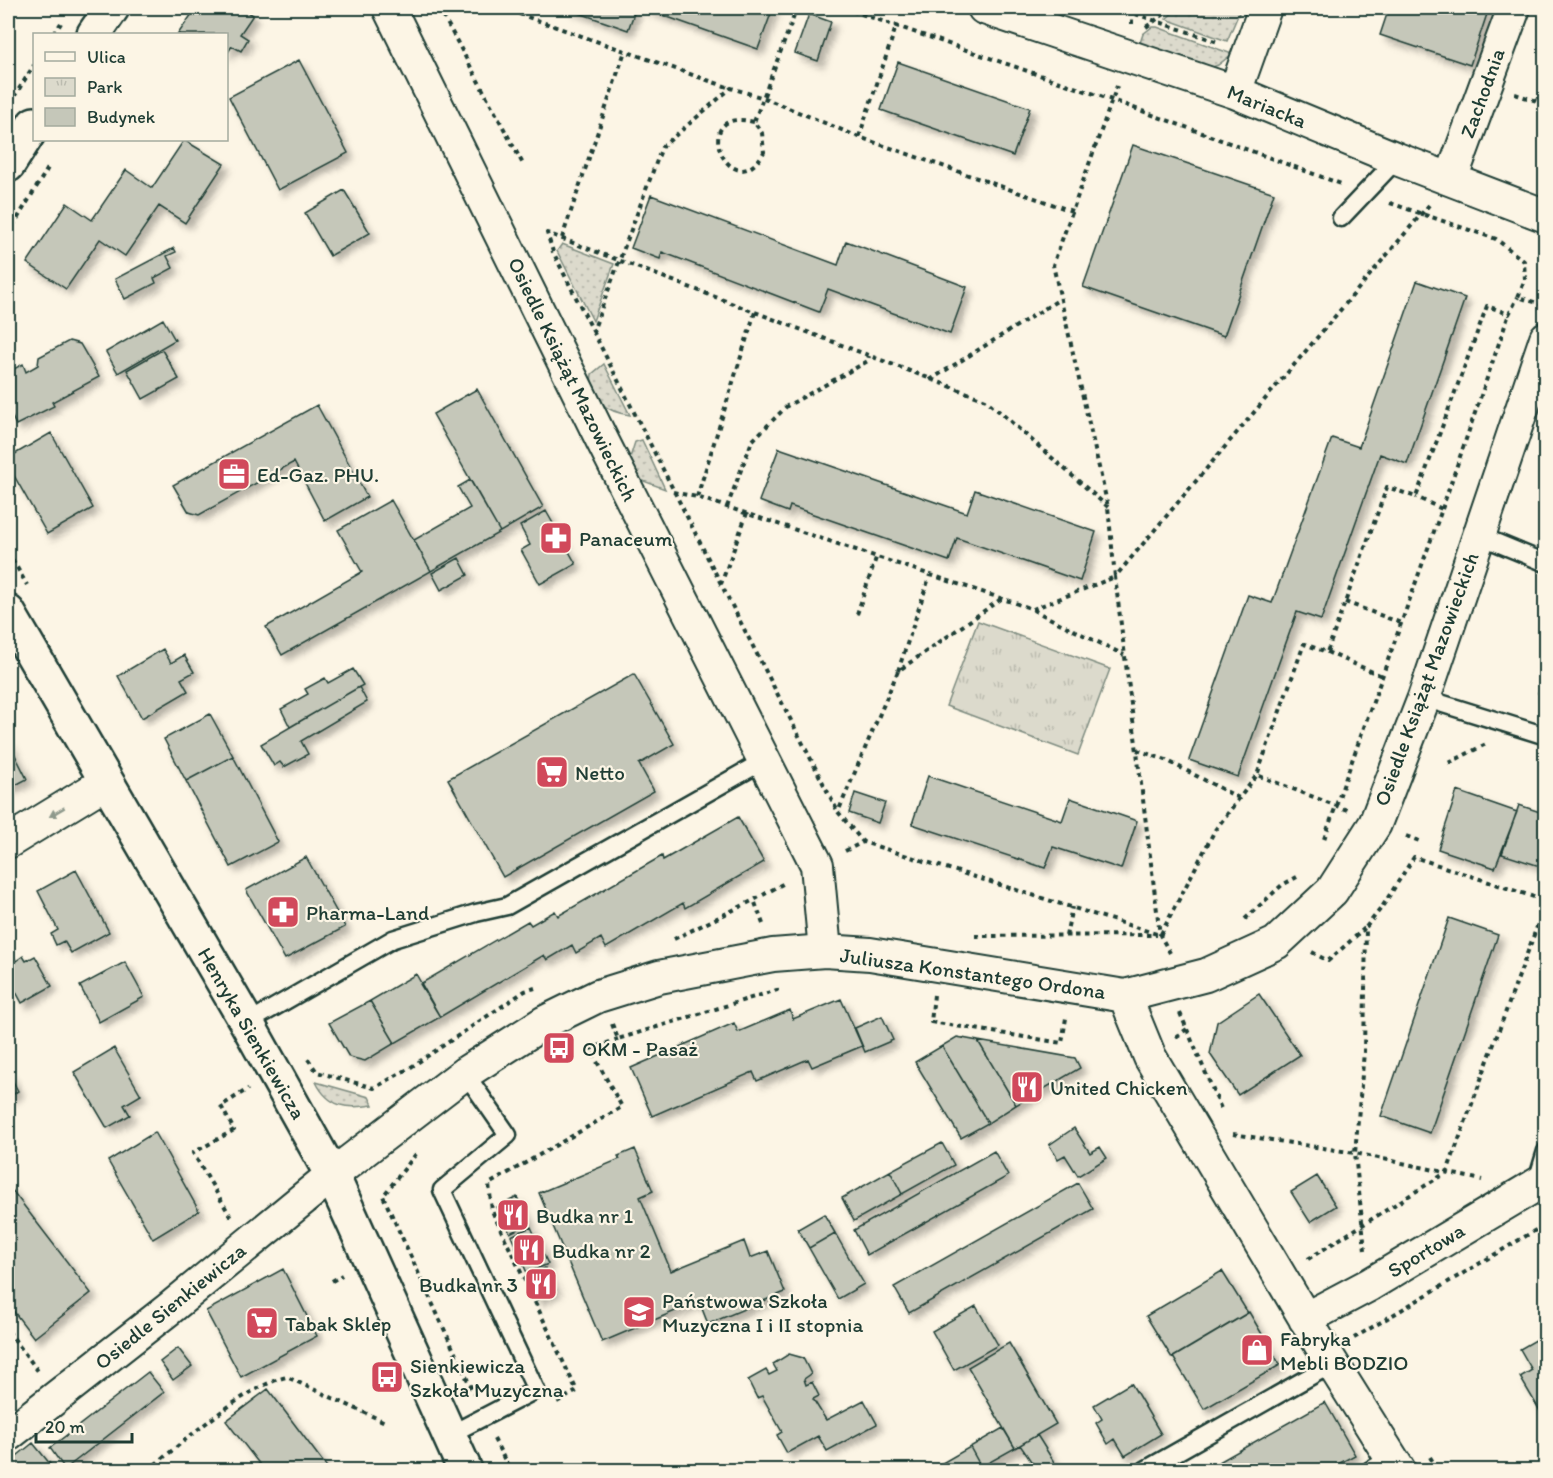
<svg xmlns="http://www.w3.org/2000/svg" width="1553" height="1478" viewBox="0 0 1553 1478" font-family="Itim,sans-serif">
<defs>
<pattern id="grass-dots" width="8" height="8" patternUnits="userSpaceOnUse" patternTransform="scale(1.5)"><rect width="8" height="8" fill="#dcdacc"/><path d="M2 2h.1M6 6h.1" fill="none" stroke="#bcbcb0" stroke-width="1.8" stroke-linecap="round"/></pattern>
<pattern id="park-tufts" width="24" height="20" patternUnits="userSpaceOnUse" patternTransform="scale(1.5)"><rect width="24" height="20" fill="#dcdacc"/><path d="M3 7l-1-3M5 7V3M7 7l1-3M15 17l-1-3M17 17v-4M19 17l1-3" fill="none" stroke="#bcbcb0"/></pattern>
<filter id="shadow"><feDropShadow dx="5.5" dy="5.5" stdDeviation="3" flood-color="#0004"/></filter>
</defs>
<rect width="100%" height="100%" fill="#fcf5e5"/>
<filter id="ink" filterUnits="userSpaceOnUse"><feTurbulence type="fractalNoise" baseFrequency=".0167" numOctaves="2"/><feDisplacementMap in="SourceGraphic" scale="12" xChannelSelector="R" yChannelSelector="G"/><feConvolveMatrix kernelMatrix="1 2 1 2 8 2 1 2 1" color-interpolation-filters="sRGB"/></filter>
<g filter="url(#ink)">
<path fill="url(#grass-dots)" stroke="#7e8c80" stroke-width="1.5" d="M1178 8H1241L1227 41 1166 19Z
M1152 27H1157L1232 54 1218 65 1210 68 1139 46 1143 34Z
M562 244 614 264 593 321 557 251Z
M604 364 630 415C607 412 588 400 592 374Z
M642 440 665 489 638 479 629 461 635 442Z
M316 1082 369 1097 373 1105C347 1109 329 1108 316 1082Z"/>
<path fill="url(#park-tufts)" stroke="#7e8c80" stroke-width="1.5" d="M978 621 1110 669 1078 755 946 706Z"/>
<path fill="#c5c7b9" stroke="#1f3d34" stroke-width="1.5" filter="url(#shadow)" d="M196 8H242L253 15 240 34 248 39 241 51 232 46 226 55V34H178Z
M565 8H636L628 30Z
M642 8H773L758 49Z
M1389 8H1489L1470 65 1380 35Z
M809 14 831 22 818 61 795 53Z
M299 60 348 153 278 190 229 97Z
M898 62 1030 108 1013 156 881 110Z
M184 140 224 164 185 223 159 206 125 256 100 239 66 289 27 263 67 203 92 220 126 170 152 188Z
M1133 145 1274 193 1224 336 1083 287Z
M344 190 370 233 330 256 305 213Z
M651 195 838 265 846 241 967 287 950 334 828 289 819 312 662 252 660 259 631 248Z
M174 248 176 252 167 256 173 268 154 278 156 283 125 299 115 279Z
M1417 281 1465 298 1407 464 1380 454 1321 620 1297 612 1238 777 1189 760 1248 595 1272 603 1332 438 1359 447Z
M163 319 175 340 118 373 106 352Z
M69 341 80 344 99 377 52 402 54 406 16 425 8 409V381L11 379 8 372 23 364 26 372 38 365 39 357Z
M162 350 179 379 143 399 127 370Z
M477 389 543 507 500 532 433 414Z
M317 405 367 497 325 521 294 462 199 515 189 512 173 485Z
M51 433 93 508 47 534 8 465V458Z
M779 448 967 513 975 490 1096 532 1080 581 957 538 949 561 790 506 788 512 759 501Z
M470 480 500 532 431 571 414 540 470 508 458 487Z
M391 500 431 571 282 655 266 627 362 572 338 530Z
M546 511 576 564 540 584 521 550 530 545 520 526Z
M459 558 468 575 441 590 432 573Z
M163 649 171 663 184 655 194 672 181 679 188 691 142 718 118 676Z
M1546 668V695L1538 693Z
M353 669 363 685 290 727 281 709 308 694 305 689 325 678 328 683Z
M634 674 674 744 639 764 654 791 503 877 448 779Z
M359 687 367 702 301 741 308 754 284 767 280 762 274 766 261 744Z
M210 714 233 756 186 781 164 739Z
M8 741 27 779 8 789Z
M233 756 278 842 231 867 186 781Z
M928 776 1062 821 1070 798 1137 821 1121 869 1053 847 1045 868 912 824Z
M1457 791 1517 812 1495 868 1438 849Z
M855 793 885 803 878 823 849 813Z
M1519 805 1546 814V868L1502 854Z
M738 817 764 862 685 908 683 903 606 948 601 938 576 953 572 945 547 960 544 955 440 1017 420 984 528 921 531 925 555 911 558 916 662 856 663 860Z
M306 857 345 927 285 959 246 890Z
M76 870 109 932 71 953 64 941 56 945 51 934 58 930 38 891Z
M1449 918 1498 935 1430 1133 1381 1116Z
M23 956 26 961 35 956 52 986 22 1003 8 977V961L14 957 16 961Z
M125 962 144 997 99 1022 80 986Z
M416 974 440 1017 395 1043 370 1001Z
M1259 994 1300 1055 1238 1095 1210 1054 1217 1022Z
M841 999 862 1046 812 1067 808 1059 757 1081 753 1072 652 1116 631 1068 734 1023 738 1032 790 1010 793 1019Z
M370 1001 395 1043 365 1061 349 1057 329 1023Z
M882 1016 893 1040 865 1052 855 1028Z
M957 1037 978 1041 1016 1105 988 1123 942 1046Z
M978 1041 1075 1058 1080 1068 1016 1105Z
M942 1046 988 1123 961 1138 915 1062Z
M114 1048 141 1095 124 1105 130 1115 107 1128 74 1072Z
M8 1072 18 1091 8 1098Z
M1074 1128 1090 1153 1100 1147 1107 1158 1078 1176 1065 1155 1058 1159 1049 1145Z
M155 1132 199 1211 153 1239 108 1161Z
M942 1143 954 1165 902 1194 890 1171Z
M635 1149 653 1191 640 1197 671 1271 744 1241 750 1258 768 1251 785 1292 708 1324 699 1301 602 1342 539 1193 620 1159 618 1156Z
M994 1151 1008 1176 867 1255 854 1230Z
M890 1171 902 1194 854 1221 842 1198Z
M1317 1176 1336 1206 1310 1222 1291 1192Z
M1078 1183 1093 1209 909 1313 894 1287Z
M8 1185 91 1293 34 1338 8 1304Z
M517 1197 530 1223 510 1233 497 1207Z
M824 1214 835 1233 809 1248 798 1229Z
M531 1227 548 1264 527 1273 511 1236Z
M835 1233 864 1284 838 1299 809 1248Z
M545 1268 556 1290 537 1300 526 1277Z
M283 1269 317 1336 241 1377 206 1311Z
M1222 1271 1248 1313 1172 1358 1146 1316Z
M976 1306 998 1345 954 1370 932 1331Z
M1249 1312 1280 1365 1204 1409 1173 1357Z
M1546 1334V1421L1520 1377 1532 1370 1520 1349Z
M1009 1343 1056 1424 1015 1448 968 1367Z
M178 1348 192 1366 173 1380 160 1362Z
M789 1354 803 1358 811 1374 804 1379 806 1385 812 1382 819 1396 813 1399 826 1420 864 1400 877 1424 827 1451 818 1436 787 1453 777 1435 782 1432 762 1396 757 1398 748 1380 766 1370 769 1375 777 1371 773 1364Z
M148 1372 164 1392 65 1469 50 1448Z
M1131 1383 1161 1434 1125 1456 1115 1439 1108 1444 1096 1423 1102 1419 1094 1405Z
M268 1389 329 1470H264L226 1421Z
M1325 1402 1355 1455 1327 1470H1205Z
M1003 1428 1015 1448 981 1467 970 1447Z
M1037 1435 1059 1470H1037L1020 1445Z
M33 1443 55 1470H8V1463Z
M970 1447 981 1467 976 1470H930Z"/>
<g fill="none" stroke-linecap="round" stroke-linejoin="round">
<g stroke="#1f3d34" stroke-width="21">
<path id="service" d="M1341 218 1397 159
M1478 535 1546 563
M1424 698 1546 736
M247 1023 393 939 476 913 507 906 765 760
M1536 1184 1546 1151
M449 1435 536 1390 442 1190 508 1135 465 1073
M1145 1470 1332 1364
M1370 1470 1391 1458"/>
</g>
<g stroke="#1f3d34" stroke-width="36">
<path id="minor" d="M389 8 602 440 817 865 825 951
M984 8 1235 92 1397 159 1546 216
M1235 92 1265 8
M1451 179 1514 8
M8 842 106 782
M1125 996 1150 1057 1325 1352 1399 1470
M1305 1319 1369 1285 1546 1179
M8 1435 169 1309 332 1175 465 1073 545 1022 598 996 659 977 773 955 825 951 870 954 1125 996 1206 975 1276 943 1332 891 1375 824 1424 698 1546 338"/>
</g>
<g stroke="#1f3d34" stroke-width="38">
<path id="tertiary" d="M94 34 112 8
M8 165 34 124
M8 612 247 1023 332 1175 465 1470"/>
</g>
<path stroke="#1f3d34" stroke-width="4" stroke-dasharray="4.5 4.5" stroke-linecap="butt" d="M439 8 524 166
M502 8 730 88
M844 8 1112 100 1341 184
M1118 8 1218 42
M1132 24V8
M1146 27 1173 8
M54 34 61 23
M1515 94 1546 104
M14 97 34 65
M754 122C685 104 731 211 764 152L762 133 754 122 797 8
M859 137 897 24
M1390 203 1496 239 1524 261 1525 280 1518 297 1544 305
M1072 211 859 137 764 98 731 88 662 147 593 331 553 252 547 233 986 400 1108 507
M8 234 48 168
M562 238 625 51
M593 331 721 584
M930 380 1060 299
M673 492 697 497 1033 609 1115 577 1108 507 1053 265 1117 86
M697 497 755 312
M727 507 752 441 787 406 868 361 869 356
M1442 509 1509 314
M747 513 721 584 838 812
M8 552 27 585
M1001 599 898 671 838 812 863 842 1160 935
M1345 602 1401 623
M1033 610 1124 655
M857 614 876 558
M1327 652 1382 676
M898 671 930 575
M1137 750 1166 760 1239 798
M1449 763 1486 744
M1347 810 1257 775 1304 644 1327 652 1387 487 1416 497 1487 306 1509 314 1518 297
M1406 836 1422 842
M1324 839 1442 509 1416 497
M845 851 863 842
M1245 919 1282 885 1297 877
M763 924 754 900 786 882
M1161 934 1215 830 1257 775
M975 936 1157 935
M1066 936 1072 907
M674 939 754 900
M1312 952 1328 961 1366 927
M1170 953 1160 935 1115 577 1429 205
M934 995 931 1022 1062 1043 1066 1018
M1180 1013 1222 1111
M612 1024 618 1039 777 990 776 985
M1176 1037 1187 1029
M308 1059 317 1072 374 1088 408 1069 525 991 535 988
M1233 1134 1355 1153 1482 1180
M416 1154 383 1196 474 1394
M231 1217 193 1153 234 1130 221 1106 248 1089
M1365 1250 1355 1153 1364 1052 1366 927 1382 907 1414 857 1546 901
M1308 1259 1447 1172 1546 902
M332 1281 342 1275
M8 1331 38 1371
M1354 1338 1546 1224
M557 1402 577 1391 492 1211 489 1184 622 1107 590 1049 618 1039
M494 1439 510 1470
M1430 1457 1438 1470
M148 1470C183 1443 244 1386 287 1377L385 1422"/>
<use href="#service" stroke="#fcf5e5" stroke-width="16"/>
<use href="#minor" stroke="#fcf5e5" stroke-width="32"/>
<use href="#tertiary" stroke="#fcf5e5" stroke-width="33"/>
</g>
<defs><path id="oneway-solid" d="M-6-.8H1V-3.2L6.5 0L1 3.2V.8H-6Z" transform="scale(1.5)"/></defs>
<use fill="#8e998c" href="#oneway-solid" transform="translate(57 812) rotate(149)"/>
</g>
<defs>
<g id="office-square" transform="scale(1.725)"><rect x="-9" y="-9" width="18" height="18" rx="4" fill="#d1495b" stroke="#fcf5e5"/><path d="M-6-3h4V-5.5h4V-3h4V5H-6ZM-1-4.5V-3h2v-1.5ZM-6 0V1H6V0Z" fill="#fff"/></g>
<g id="pharmacy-square" transform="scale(1.725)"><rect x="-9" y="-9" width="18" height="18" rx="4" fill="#d1495b" stroke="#fcf5e5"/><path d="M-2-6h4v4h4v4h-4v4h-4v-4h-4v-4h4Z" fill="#fff"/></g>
<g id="supermarket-square" transform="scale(1.725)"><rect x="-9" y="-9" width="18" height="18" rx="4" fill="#d1495b" stroke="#fcf5e5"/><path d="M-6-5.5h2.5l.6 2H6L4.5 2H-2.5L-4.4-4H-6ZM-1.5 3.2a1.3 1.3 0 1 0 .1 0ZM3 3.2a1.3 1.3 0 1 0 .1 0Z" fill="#fff"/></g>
<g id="bus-square" transform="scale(1.725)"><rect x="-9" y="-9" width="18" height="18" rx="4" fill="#d1495b" stroke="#fcf5e5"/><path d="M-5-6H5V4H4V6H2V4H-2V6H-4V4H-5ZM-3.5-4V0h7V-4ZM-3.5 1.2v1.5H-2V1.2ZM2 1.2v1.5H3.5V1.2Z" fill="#fff"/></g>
<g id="restaurant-square" transform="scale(1.725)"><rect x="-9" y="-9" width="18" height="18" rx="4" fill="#d1495b" stroke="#fcf5e5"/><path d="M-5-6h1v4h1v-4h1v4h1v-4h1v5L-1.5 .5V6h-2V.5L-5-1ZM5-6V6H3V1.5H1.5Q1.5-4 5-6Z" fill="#fff"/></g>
<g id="school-square" transform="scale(1.725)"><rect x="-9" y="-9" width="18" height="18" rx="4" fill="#d1495b" stroke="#fcf5e5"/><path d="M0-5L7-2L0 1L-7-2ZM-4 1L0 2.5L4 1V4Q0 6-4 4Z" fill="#fff"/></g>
<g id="shop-square" transform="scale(1.725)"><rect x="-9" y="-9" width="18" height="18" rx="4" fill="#d1495b" stroke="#fcf5e5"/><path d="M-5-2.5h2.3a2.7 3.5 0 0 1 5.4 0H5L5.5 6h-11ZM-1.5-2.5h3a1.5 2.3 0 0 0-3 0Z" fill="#fff"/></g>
</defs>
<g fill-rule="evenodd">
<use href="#office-square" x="234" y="474"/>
<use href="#pharmacy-square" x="556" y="538"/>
<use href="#supermarket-square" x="552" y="772"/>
<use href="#pharmacy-square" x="283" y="912"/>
<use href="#bus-square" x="559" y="1048"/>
<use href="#restaurant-square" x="1027" y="1087"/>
<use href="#restaurant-square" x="513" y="1215"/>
<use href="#restaurant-square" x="529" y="1250"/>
<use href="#restaurant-square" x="541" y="1284"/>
<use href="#school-square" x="639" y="1312"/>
<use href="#supermarket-square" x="262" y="1323"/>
<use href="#shop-square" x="1257" y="1350"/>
<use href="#bus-square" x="387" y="1377"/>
</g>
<g text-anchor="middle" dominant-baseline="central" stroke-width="4.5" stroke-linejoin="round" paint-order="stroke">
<g font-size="21" fill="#1f3d34" stroke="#fcf5e5">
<text transform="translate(1482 93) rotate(-70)">Zachodnia</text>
<text transform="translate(1267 106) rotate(22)">Mariacka</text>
<text transform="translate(573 379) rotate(64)">Osiedle Książąt Mazowieckich</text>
<text transform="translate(1426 679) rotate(-70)">Osiedle Książąt Mazowieckich</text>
<text transform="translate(973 973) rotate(8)">Juliusza Konstantego Ordona</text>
<text transform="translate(252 1033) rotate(60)">Henryka Sienkiewicza</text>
<text transform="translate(1426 1250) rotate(-31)">Sportowa</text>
<text transform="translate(170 1306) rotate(-39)">Osiedle Sienkiewicza</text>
</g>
<g font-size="21" fill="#1f3d34" stroke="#fcf5e5" text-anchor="start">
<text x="257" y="474">Ed-Gaz. PHU.</text>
<text x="579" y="538">Panaceum</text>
<text x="575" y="772">Netto</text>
<text x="306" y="912">Pharma-Land</text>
<text x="582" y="1048">OKM - Pasaż</text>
<text x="1050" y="1087">United Chicken</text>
<text x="536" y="1215">Budka nr 1</text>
<text x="552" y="1250">Budka nr 2</text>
<text x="518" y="1284" text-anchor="end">Budka nr 3</text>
<text x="662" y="1300">Państwowa Szkoła<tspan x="662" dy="24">Muzyczna I i II stopnia</tspan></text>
<text x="285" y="1323">Tabak Sklep</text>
<text x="1280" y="1338">Fabryka<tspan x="1280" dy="24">Mebli BODZIO</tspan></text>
<text x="410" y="1365">Sienkiewicza<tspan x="410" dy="24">Szkoła Muzyczna</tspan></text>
</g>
</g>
<rect width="1553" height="1478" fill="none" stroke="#fcf5e5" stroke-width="30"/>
<rect x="15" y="15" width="1523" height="1448" fill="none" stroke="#1f3d34" stroke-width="2" filter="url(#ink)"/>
<rect x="33" y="33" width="195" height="108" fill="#fcf5e5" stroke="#a4ab9e" stroke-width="1.5"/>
<rect x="45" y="52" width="30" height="9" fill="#fcf5e5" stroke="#a4ab9e" stroke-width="1.5"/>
<text x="87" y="63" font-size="18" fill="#1f3d34">Ulica</text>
<rect x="45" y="78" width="30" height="18" fill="url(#park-tufts)" stroke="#a4ab9e" stroke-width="1.5"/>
<text x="87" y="93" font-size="18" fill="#1f3d34">Park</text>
<rect x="45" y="108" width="30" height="18" fill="#c5c7b9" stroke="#a4ab9e" stroke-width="1.5"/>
<text x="87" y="123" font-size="18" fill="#1f3d34">Budynek</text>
<path d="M36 1433v9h96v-9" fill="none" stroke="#1f3d34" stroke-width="3"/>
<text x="45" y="1433" font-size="18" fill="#1f3d34" stroke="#fcf5e5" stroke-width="4.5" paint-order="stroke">20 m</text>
</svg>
